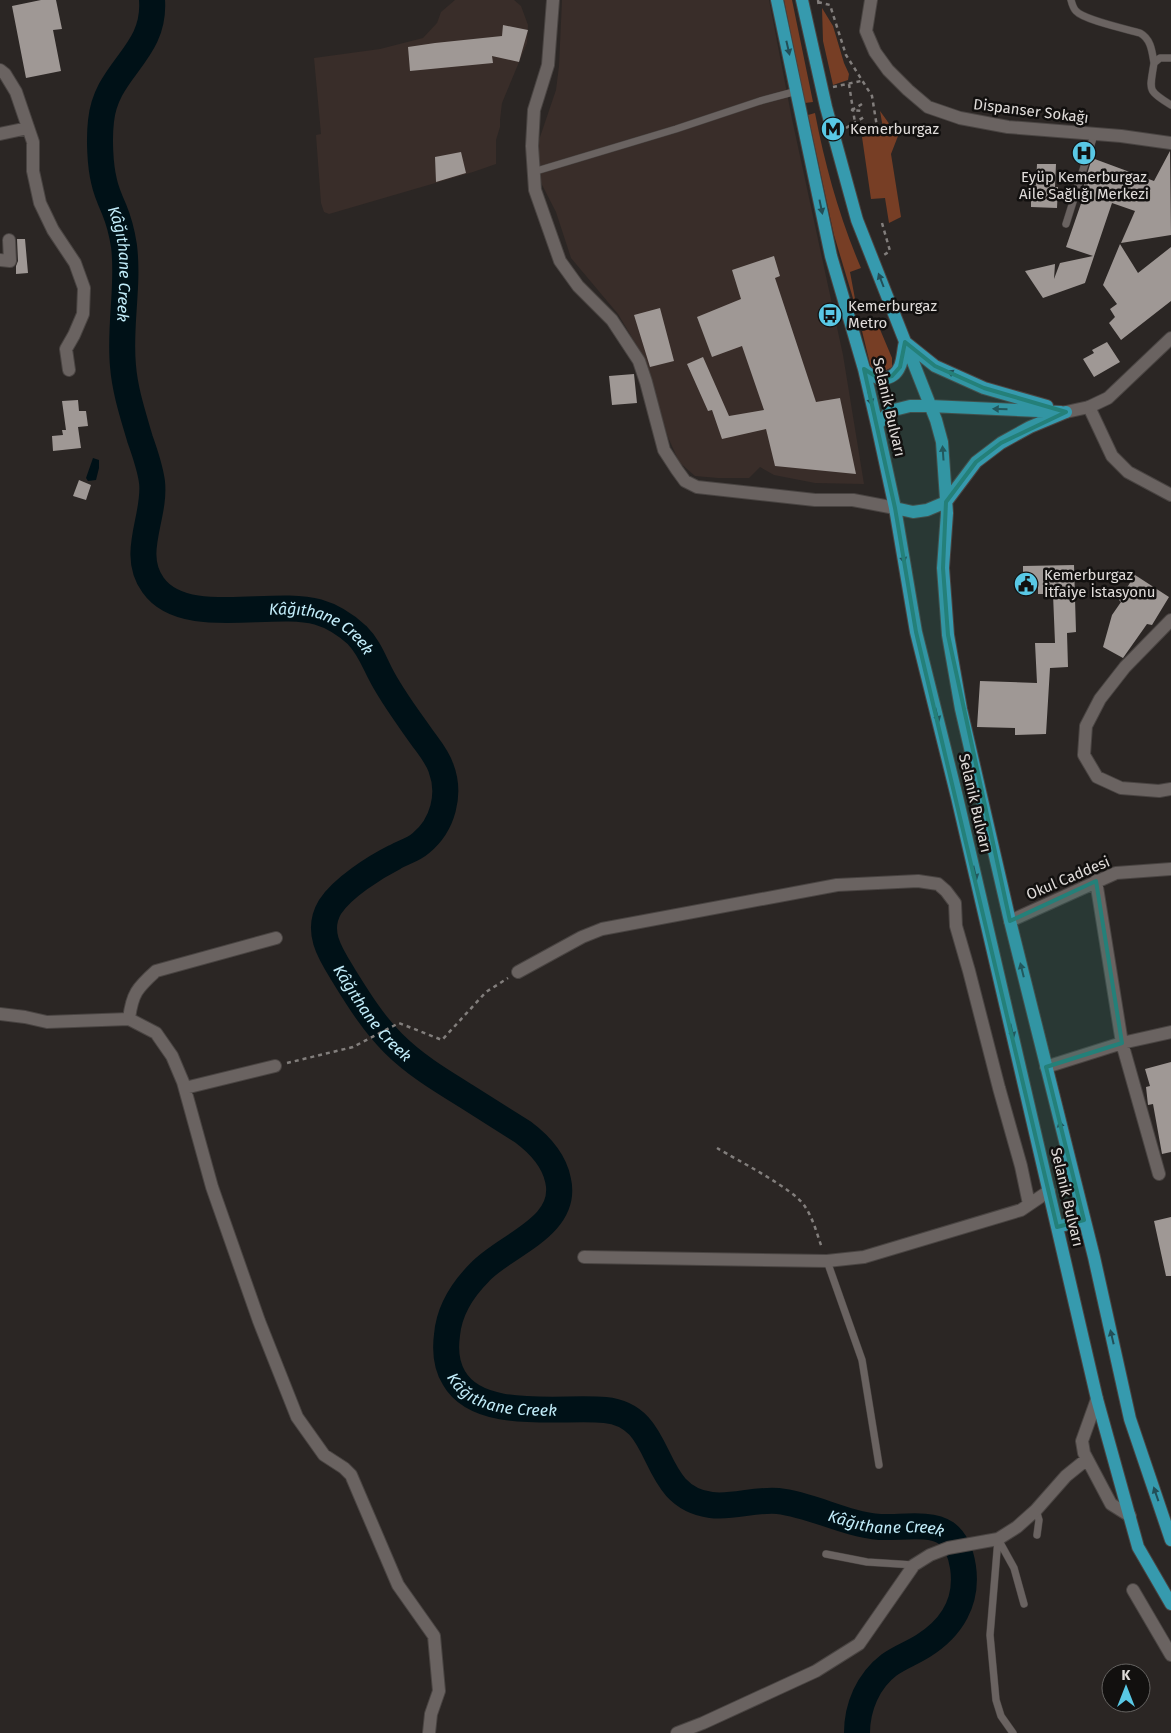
<svg xmlns="http://www.w3.org/2000/svg" width="1171" height="1733" viewBox="0 0 1171 1733" font-family="'Fira Sans',sans-serif">
<rect width="100%" height="100%" fill="#2b2624"/>
<path fill="#392d29" d="M455 0H514L521 6 528 25 527 43 502 103 500 120V127L496 140V164L473 172 329 214 324 212 321 203 316 135 321 134 314 58 380 49 423 38 437 23 441 12Z
M562 0H769L792 119 843 355 864 484 815 483 774 475 760 467 749 478H718L695 476 679 462 668 437 640 351 618 314 571 258 556 212 539 179V140L556 90 559 66Z"/>
<path fill="#773e25" d="M784 0H792L813 102 805 103Z
M822 8 833 26 844 63 849 74 848 80 833 85 823 41Z
M880 111 898 136 891 154 901 217 889 223 885 198 871 199 862 137 884 134Z
M815 113C825 166 840 219 861 268L850 272 858 315 834 235 808 115Z
M879 327 892 358V367C884 372 879 372 871 368L862 331Z"/>
<path fill="#001117" d="M93 458 99 460V468L96 480 88 481 86 478Z"/>
<g fill="none" stroke-linecap="round" stroke-linejoin="round">
<path stroke="#001117" stroke-width="26" id="s1" d="M152 0C156 54 106 69 101 121 99 138 100 165 104 181 106 191 110 200 114 209 119 221 122 233 124 246 129 286 119 326 123 366 125 391 133 415 140 439 145 453 150 467 152 482 156 517 130 553 153 585 184 629 272 599 318 612 332 616 346 625 357 635 368 646 373 659 380 673 391 695 407 716 421 736 428 746 437 756 441 768 451 794 443 825 421 843 413 850 404 852 395 857 375 867 342 888 330 907 315 932 331 955 344 976 359 1000 373 1023 393 1043 415 1065 440 1080 466 1096 485 1108 504 1120 523 1132 539 1144 554 1160 558 1180 569 1227 505 1245 480 1272 463 1289 449 1311 447 1335 445 1350 446 1365 454 1378 479 1422 562 1406 605 1410 668 1416 646 1496 711 1505 733 1508 754 1499 778 1501 813 1505 844 1524 880 1527 900 1528 930 1522 946 1533 957 1541 961 1554 963 1567 968 1601 952 1628 923 1646 912 1653 900 1657 889 1665 868 1681 857 1707 857 1733"/>
</g>
<path fill="#9f9895" d="M41 0H56L62 29 53 30 61 71 26 78 12 6Z
M503 25 528 30 519 62 492 56 493 63 410 71 408 47 435 43 502 36Z
M1170 151 1171 235 1121 243 1135 211 1112 203 1085 283 1043 298 1025 271 1055 264 1054 279 1060 263 1093 256 1066 247 1085 192 1082 191 1092 158 1154 181Z
M461 152 466 173 436 182 435 157Z
M1037 164H1056L1055 187H1058L1057 208 1031 207V185H1036Z
M17 239H25L28 273 16 274V266L18 261Z
M1120 244 1138 273 1171 247V301L1121 340 1109 323 1115 317 1110 309 1117 304 1103 285Z
M774 256 780 276 775 278 816 402 840 398 856 474 775 466 766 429 722 439 712 410 708 411 687 364 703 357 729 416 764 410 742 346 712 357 697 317 741 299 732 270Z
M660 308 674 361 650 367 634 315Z
M1107 342 1120 362 1094 377 1083 359 1094 353 1092 350Z
M634 374 637 403 612 405 609 376Z
M78 400 79 411H86L88 426 78 427 81 448 53 451 52 436 63 435 62 430H66L62 401Z
M79 480 91 485 86 500 73 496Z
M1074 565 1076 632 1067 633 1068 667 1050 668 1046 734 1015 735V728L977 727 980 681 1037 683 1035 643H1055L1053 594H1038V585H1023V566Z
M1135 575 1169 597 1152 625 1147 624 1123 658 1103 647 1112 615 1121 602 1119 600Z
M1171 1062V1152L1162 1154 1153 1104 1148 1105 1146 1087 1150 1086 1145 1069Z
M1171 1217V1276H1166L1154 1221Z"/>
<g fill="none" stroke-linecap="round" stroke-linejoin="round">
<g stroke="#494442" stroke-width="8">
<path id="lane" d="M1071 0C1072 4 1073 8 1076 11 1084 20 1126 29 1140 33 1151 39 1152 51 1154 63
M1171 58H1160L1154 63C1150 90 1146 90 1171 105
M533 172 676 129 760 101 797 91
M1066 224 1094 135
M827 1261 862 1360 879 1465
M1036 1510 1039 1520 1037 1535
M998 1539 990 1635 996 1700 1001 1716 1013 1733
M998 1539 1014 1568 1024 1604
M826 1554 867 1562 914 1565"/>
</g>
<g stroke="#494442" stroke-width="14">
<path id="street" d="M553 0 548 65 534 110 532 146 535 190 560 261 578 286 612 320 639 361 646 382 664 450 677 470 685 481 697 487 815 500H853L895 508
M871 0 866 31 875 52 888 70 908 90 928 107 960 118 1008 127 1121 136 1171 143
M0 70 5 74 16 92 33 142V171L40 203 53 230 75 263 84 288 83 314 74 335 66 349 69 370
M0 134 28 128
M0 260 10 261 9 240
M1089 407 1112 456 1128 472 1171 495
M1171 620 1125 667 1100 699 1086 726 1084 755 1097 777 1121 788 1159 791 1171 789
M1096 881 1122 1043 1159 1174
M1010 921 1116 873 1171 869
M518 972 582 937 602 929 837 885 918 881 938 884 946 891 955 903 956 926 969 971 999 1088 1021 1166 1029 1204
M0 1014 25 1017 47 1022 129 1019 156 1033 172 1056 183 1082 212 1187 259 1321 297 1417 324 1455 344 1468 351 1475 398 1585 434 1636 439 1691 431 1714 429 1733
M129 1019C132 994 137 988 156 971L276 938
M1046 1067 1122 1043 1171 1032
M185 1088 275 1066
M584 1257 827 1261 864 1257 1021 1210 1049 1191
M1097 1399 1082 1441 1084 1453 1111 1504 1130 1516
M1133 1590 1171 1655
M677 1733 703 1723 816 1671 859 1644 914 1565 930 1555 948 1548 998 1539 1017 1527 1036 1510 1066 1476 1087 1459"/>
</g>
<g stroke="#494442" stroke-width="14">
<path id="secondary" d="M1066 412 1089 407 1108 398 1171 338"/>
</g>
<g stroke="#494442" stroke-width="14">
<path id="primary" d="M777 0 831 256 864 369 877 425 895 508 916 632 957 797 1097 1399 1138 1547 1171 1604
M802 0 826 107 857 220 936 420 942 442 947 513 943 568 948 635 961 709 1010 921 1094 1257 1130 1419 1171 1540
M905 342 935 366 984 388 1047 406
M864 369C874 381 893 383 900 366 903 359 903 349 905 342
M877 425 890 411 910 406H930L1061 412
M895 508 913 512 927 510 946 502 976 462 1001 443 1030 427 1066 412
M1057 1227 1084 1220"/>
</g>
<path stroke="#827e7c" stroke-width="2.5" stroke-dasharray="4 4" stroke-linecap="butt" d="M818 0 819 7
M818 2 830 5 846 55 872 96 877 127
M849 84 855 123
M833 87 861 81
M862 104 852 110 863 111
M857 123 865 125
M846 128 864 117
M882 223 890 251 884 255
M287 1063 353 1047 399 1023 442 1040 486 992 508 978
M717 1148C737 1160 792 1188 804 1205 813 1218 817 1234 822 1248"/>
<use href="#lane" stroke="#6a6361" stroke-width="7"/>
<use href="#street" stroke="#6a6361" stroke-width="12"/>
<use href="#secondary" stroke="#6a6361" stroke-width="12"/>
<use href="#primary" stroke="#369aae" stroke-width="12"/>
</g>
<defs><path id="oneway-solid" d="M-6-.8H1V-3.2L6.5 0L1 3.2V.8H-6Z" transform="scale(1.25)"/></defs>
<g fill="#224e57">
<use href="#oneway-solid" transform="translate(788 48) rotate(77)"/>
<use href="#oneway-solid" transform="translate(821 207) rotate(78)"/>
<use href="#oneway-solid" transform="translate(881 280) rotate(-111)"/>
<use href="#oneway-solid" transform="translate(954 374) rotate(-155)"/>
<use href="#oneway-solid" transform="translate(870 398) rotate(76)"/>
<use href="#oneway-solid" transform="translate(1000 409) rotate(-178)"/>
<use href="#oneway-solid" transform="translate(943 453) rotate(-94)"/>
<use href="#oneway-solid" transform="translate(903 556) rotate(80)"/>
<use href="#oneway-solid" transform="translate(937 715) rotate(76)"/>
<use href="#oneway-solid" transform="translate(975 873) rotate(77)"/>
<use href="#oneway-solid" transform="translate(1022 970) rotate(-104)"/>
<use href="#oneway-solid" transform="translate(1012 1031) rotate(77)"/>
<use href="#oneway-solid" transform="translate(1061 1128) rotate(-104)"/>
<use href="#oneway-solid" transform="translate(1112 1337) rotate(-103)"/>
<use href="#oneway-solid" transform="translate(1156 1494) rotate(-109)"/>
</g>
<path fill="#248079" fill-opacity="0.2" stroke="#248079" stroke-width="4" stroke-linejoin="round" d="M905 342 935 366 984 388 1066 412 1001 443 976 462 946 502 943 568 948 635 1010 921 1096 881 1122 1043 1046 1067 1084 1220 1057 1227 916 632 895 508 864 369 880 379 892 376 900 367Z"/>
<defs>
<g id="metro-disc" transform="scale(1.25)"><circle r="9.5" fill="#59c8e5" stroke="#12100f"/><path d="M-5.5 5V-5H-3L0 0L3-5H5.5V5H3V-.5L0 4L-3-.5V5Z" fill="#111"/></g>
<g id="hospital-disc" transform="scale(1.25)"><circle r="9.5" fill="#59c8e5" stroke="#12100f"/><path d="M-5-5h3v3.5h4V-5h3V5h-3V1.5h-4V5h-3Z" fill="#111"/></g>
<g id="bus-disc" transform="scale(1.25)"><circle r="9.5" fill="#59c8e5" stroke="#12100f"/><path d="M-5-6H5V4H4V6H2V4H-2V6H-4V4H-5ZM-3.5-4V0h7V-4ZM-3.5 1.2v1.5H-2V1.2ZM2 1.2v1.5H3.5V1.2Z" fill="#111"/></g>
<g id="civic-disc" transform="scale(1.25)"><circle r="9.5" fill="#59c8e5" stroke="#12100f"/><path d="M-.6-6.5H3V-4.5H.6V-3L4-1V1h2V6H-6V1h2V-1L-.6-3ZM-1.2 2.5V6h2.4V2.5Z" fill="#111"/></g>
</defs>
<g fill-rule="evenodd">
<use href="#metro-disc" x="833" y="129"/>
<use href="#hospital-disc" x="1084" y="153"/>
<use href="#bus-disc" x="830" y="315"/>
<use href="#civic-disc" x="1026" y="584"/>
</g>
<g text-anchor="middle" dominant-baseline="central" stroke-width="5" stroke-linejoin="round" paint-order="stroke">
<g font-size="15" fill="#e0dcda" stroke="#12100f">
<text transform="translate(1031 111) rotate(7)">Dispanser Sokağı</text>
<text transform="translate(889 407) rotate(77)">Selanik Bulvarı</text>
<text transform="translate(975 803) rotate(77)">Selanik Bulvarı</text>
<text transform="translate(1068 878) rotate(-23)">Okul Caddesi</text>
<text transform="translate(1067 1197) rotate(77)">Selanik Bulvarı</text>
</g>
<g font-size="15" fill="#e0dcda" stroke="#12100f" text-anchor="start">
<text x="850" y="129">Kemerburgaz</text>
<text x="1084" y="177" text-anchor="middle">Eyüp Kemerburgaz<tspan x="1084" dy="17">Aile Sağlığı Merkezi</tspan></text>
<text x="848" y="306">Kemerburgaz<tspan x="848" dy="17">Metro</tspan></text>
<text x="1044" y="575">Kemerburgaz<tspan x="1044" dy="17">İtfaiye İstasyonu</tspan></text>
</g>
<g font-size="16" font-style="italic" fill="#c2edfa" stroke="#12100f">
<text stroke="none"><textPath href="#s1" startOffset="280">Kâğıthane Creek</textPath></text>
<text stroke="none"><textPath href="#s1" startOffset="790">Kâğıthane Creek</textPath></text>
<text stroke="none"><textPath href="#s1" startOffset="1301">Kâğıthane Creek</textPath></text>
<text stroke="none"><textPath href="#s1" startOffset="1855">Kâğıthane Creek</textPath></text>
<text stroke="none"><textPath href="#s1" startOffset="2291">Kâğıthane Creek</textPath></text>
</g>
</g>
<g transform="translate(1126 1688)"><circle r="24" fill="#12100f" stroke="#646260"/>
<path d="M0-4L9 19L0 12L-9 19Z" fill="#59c8e5"/>
<text y="-8" font-size="14" font-weight="bold" text-anchor="middle" fill="#e0dcda">K</text>
</g>
</svg>
